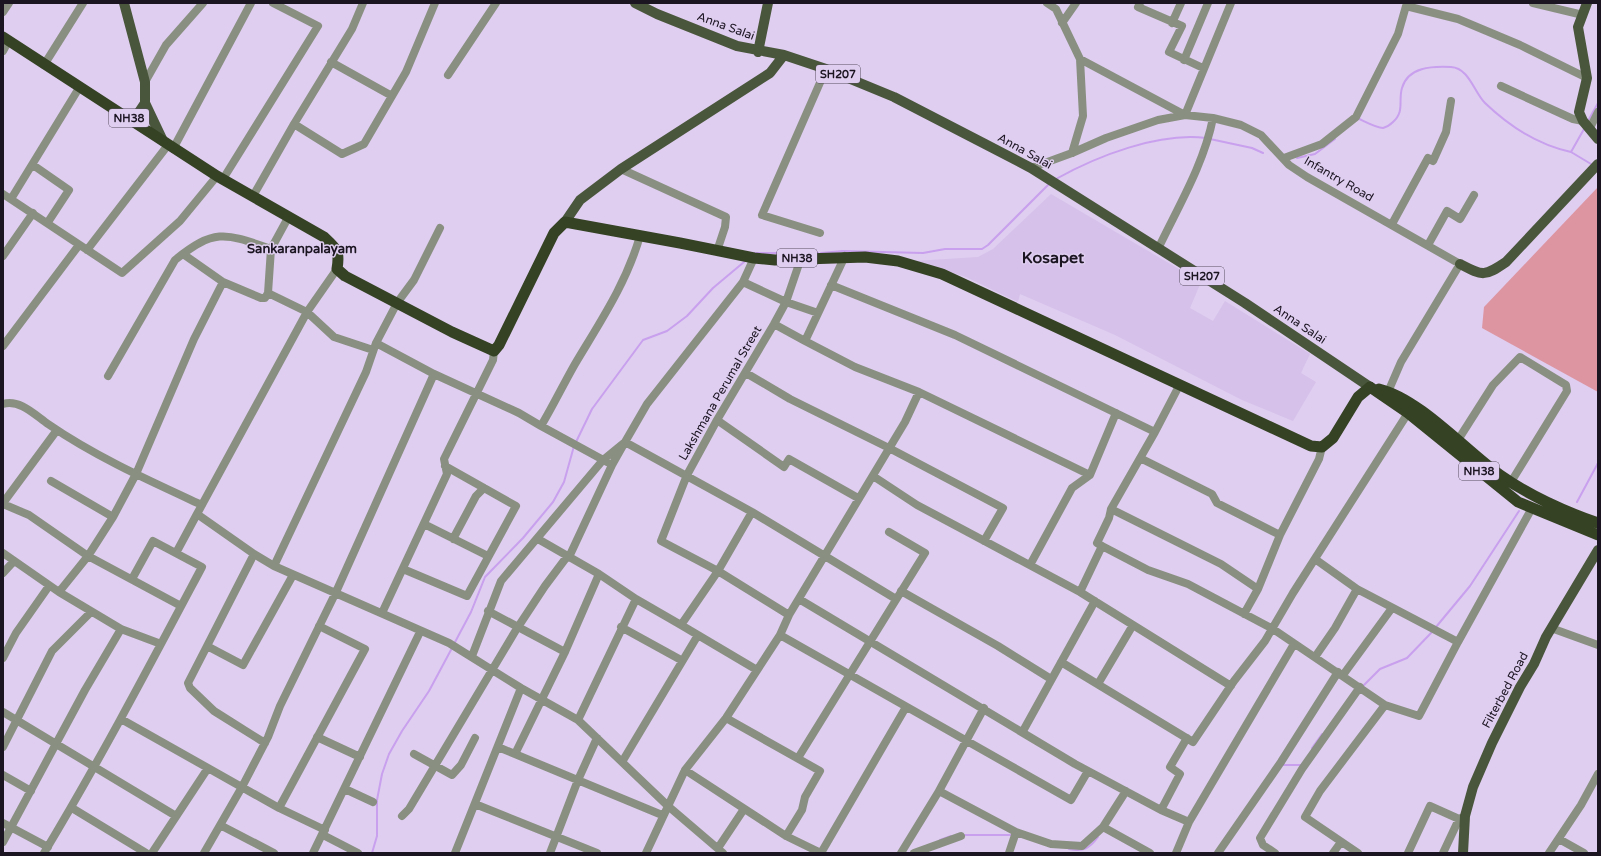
<svg xmlns="http://www.w3.org/2000/svg" width="1601" height="856" viewBox="0 0 1601 856" font-family="'Varela Round',sans-serif">
<rect width="100%" height="100%" fill="#dfcef0"/>
<path fill="#d6c1ea" d="M1051 194 1201 282 1190 308 1213 321 1225 301 1310 354 1301 373 1316 382 1293 421 1242 400 1115 335 1020 294 1018 302 966 277 915 261 978 257 993 249Z"/>
<path fill="#dd95a1" d="M1598 187V392L1482 328 1484 307Z"/>
<g fill="none" stroke-linecap="round" stroke-linejoin="round">
<path stroke="#c8a0ed" stroke-width="2" d="M1357 118C1364 121 1376 128 1383 128 1387 127 1390 125 1393 122 1405 111 1398 101 1402 88 1408 67 1432 66 1451 67 1469 68 1474 92 1485 103 1509 126 1538 145 1571 152L1584 129
M1588 121 1598 103
M1210 139 1252 148 1263 153
M1571 152 1591 164
M1297 158 1315 154 1335 139
M1056 179C1097 156 1159 132 1206 138
M755 253H818
M821 253 843 251 923 253 945 249H982L988 245 1049 184
M576 442 592 409 643 340 667 331 687 316 713 288 744 262
M1577 502 1598 463
M1436 627 1470 586 1519 511
M454 644 471 612 485 577 523 538 553 502 564 482 574 446
M1363 686 1380 669 1407 658 1432 632
M1312 748 1322 734
M1282 765H1301
M963 835H1012
M940 840 951 836
M1069 849C1083 852 1089 849 1098 837
M372 853 377 836V800L382 774 389 754 402 731 429 691 452 648"/>
<path stroke="#899081" stroke-width="8" d="M1047 3 1056 9 1080 59 1185 115 1231 3
M1140 3 1138 7 1182 26 1169 52 1203 68
M1533 3 1583 15
M3 12 9 3
M1062 23 1076 3
M1172 23 1181 3
M3 51 9 40
M1184 60 1208 3
M331 62 392 96
M44 65 83 3
M448 75 496 3
M145 82 166 45 203 3
M1501 86 1573 119 1583 121
M294 124 342 154 364 144 406 72 435 3
M1590 128 1598 112
M173 149 251 3
M1072 153 1083 116 1080 59
M1284 158 1322 144 1356 117 1398 34 1406 6 1458 19 1520 45 1587 78
M33 165 69 190 48 222
M1031 168 1072 153 1106 138 1158 120 1185 115 1213 118 1241 125 1261 135 1289 165 1307 177 1460 264 1401 362 1388 392
M621 169 726 217 725 227 717 251
M223 179 318 26 273 3
M3 194 122 273 180 221 217 176
M253 196 294 124 352 29 363 3
M11 199 79 88
M1392 224 1428 158 1433 161 1446 132 1451 101
M820 233 762 215 826 69
M1428 245 1447 211 1460 219 1474 195
M1158 249C1178 207 1204 164 1213 118
M87 250 168 145
M183 254 223 282
M3 256 33 213
M845 256 805 341 855 367 919 392 1090 475
M337 269 307 312 197 514 254 554 274 566 449 643 521 688 578 720 668 806 723 853
M743 282 786 302 818 313
M831 285 955 335 1155 432
M268 293 307 312 334 337 373 350
M774 324 805 341
M376 343 434 374 519 413 541 426C553 406 563 385 575 364 600 322 626 284 640 236
M3 346 79 245
M746 373 790 399 889 448 1003 508 984 541
M108 376 175 260C215 228 225 233 271 249
M3 404C20 399 35 415 48 424 96 457 150 481 202 505
M717 420 784 467 789 459 858 498
M541 426 607 462
M1458 440 1493 385 1520 357 1566 385 1567 391 1511 482
M1140 458 1212 494 1217 503 1280 535 1319 459 1322 447
M873 476 917 505 1080 592 1231 686
M51 481 113 517
M3 503 57 430
M3 504 29 515 88 556 181 606
M1111 509 1221 564 1258 589
M752 512 718 571 681 625 757 670
M424 524 488 556
M453 539 476 496 484 488
M1102 546 1148 570 1188 584 1273 629 1385 705
M3 553 59 592 88 556 113 517 136 474 194 339 223 282 261 298H265L268 293 271 249 289 216
M176 553 197 514
M254 554 207 646 243 665 293 575
M1315 559 1357 589 1458 642 1532 508
M1030 565 1072 488 1090 475 1116 413
M274 566 366 372 376 343 397 303 414 280 440 228
M403 569 467 596 516 506 445 466
M3 573 14 561
M599 574 636 599 681 625
M901 591 998 646 1051 679
M59 592 121 629 161 644
M1080 592 1102 546 1097 543 1109 518 1111 509 1155 432 1180 384
M799 599 1075 764 1161 810 1189 822
M488 611 565 652
M382 613 447 474 444 459 493 360 494 351
M1244 614 1258 589 1280 535
M789 615 718 571 661 541 687 475 717 420 774 324 786 302 801 258
M621 627 681 660
M1551 628 1598 645
M780 635 1071 800 1088 771
M207 646 188 683 190 688 214 711 265 743
M472 656 501 581 603 460 625 442 647 404 743 282 754 258
M1315 657 1335 628 1357 589
M3 658 16 633 49 586
M1061 662 1193 742 1234 681 1265 641 1293 593 1408 413
M1343 675 1392 608
M1098 684 1133 625
M3 712 176 816
M726 718 820 771 805 797 802 810 786 836
M121 719 279 808 325 830
M578 720 636 599
M1023 731 1095 601
M317 737 360 757
M3 747 52 651 91 612
M498 747 662 815
M414 754 452 775 461 765 475 738
M515 754 565 652 599 574 538 539
M798 758 925 553 889 532
M622 762 698 635
M685 770 786 836 821 853
M3 775 31 791
M345 789 373 802
M939 791 1016 832 1051 844 1082 846 1103 827 1126 791
M475 804 597 853
M72 808 146 853
M279 808 365 649 319 626
M1161 810 1180 774 1170 767 1187 738
M402 816 409 809 516 630 545 586 566 558 569 557 612 465 625 442 752 512 896 599
M3 823 48 847
M220 825 274 853
M1103 827 1150 853
M323 835 358 853
M1559 839 1584 853
M3 842 85 690 121 629
M718 848 744 809
M44 853C100 760 151 663 202 567L153 541 132 579
M152 853 208 768
M204 853 242 787 268 737 280 706 336 592 434 374
M313 853 420 632
M455 853 521 688
M550 853 578 780 597 738
M646 853 685 770 726 718 780 635 789 615 905 422 919 392
M821 853 906 707
M901 853 939 791 984 708
M914 853 961 836
M1009 853 1016 832
M1176 853 1189 822 1294 644
M1218 853 1281 762 1338 672
M1275 853 1263 845 1260 838 1302 769 1360 687
M1333 853 1341 842
M1358 853 1305 817 1320 791 1385 705 1419 716 1458 642
M1408 853 1430 806 1459 819 1465 816
M1443 853 1459 819
M1549 853 1581 805 1598 774"/>
<path stroke="#4a563c" stroke-width="10" d="M124 3 145 82V103L133 121
M635 3 657 14 737 46 784 55 826 69 894 97 985 144 1031 168 1245 303 1370 387
M1587 3 1578 27 1587 78 1579 112 1583 121 1598 139
M758 52 768 3
M145 103 163 141
M565 222 580 200 621 169 770 73 784 55
M1460 264C1483 276 1484 277 1506 262L1598 164
M1463 853 1465 816 1473 787 1492 743 1520 687 1534 664 1546 637 1598 550"/>
<path stroke="#354224" stroke-width="11" d="M3 37 217 176 324 237C337 249 340 251 337 269L345 276 452 332 494 351 499 345 554 233 565 222 680 243 754 258 775 260 865 257 898 261 942 274 1311 446 1322 447 1333 438 1358 397 1370 387
M1370 387 1408 413 1518 502 1598 535
M1379 389C1420 399 1465 450 1500 475 1530 496 1563 511 1598 523"/>
</g>
<g text-anchor="middle" dominant-baseline="central" stroke-width="3" stroke-linejoin="round" paint-order="stroke">
<g fill="#dfcef0" stroke="#564c5f" stroke-width="1">
<rect x="816" y="65" width="44" height="18" rx="3"/>
<rect x="109" y="109" width="40" height="18" rx="3"/>
<rect x="777" y="249" width="40" height="18" rx="3"/>
<rect x="1180" y="267" width="44" height="18" rx="3"/>
<rect x="1459" y="462" width="40" height="18" rx="3"/>
</g>
<g font-size="11" font-weight="bold" fill="#1b1421">
<text x="838" y="74">SH207</text>
<text x="129" y="118">NH38</text>
<text x="797" y="258">NH38</text>
<text x="1202" y="276">SH207</text>
<text x="1479" y="471">NH38</text>
</g>
<g font-size="12" fill="#1b1421" stroke="#dfcef0">
<text transform="translate(726 26) rotate(20)">Anna Salai</text>
<text transform="translate(1025 151) rotate(29)">Anna Salai</text>
<text transform="translate(1339 179) rotate(30)">Infantry Road</text>
<text transform="translate(1300 324) rotate(34)">Anna Salai</text>
<text transform="translate(720 393) rotate(-60)">Lakshmana Perumal Street</text>
<text transform="translate(1505 690) rotate(-62)">Filterbed Road</text>
</g>
<g font-size="13" font-weight="bold" fill="#1b1421" stroke="#dfcef0">
<text x="302" y="249">Sankaranpalayam</text>
</g>
<g font-size="16" font-weight="bold" fill="#1b1421" stroke="#dfcef0">
<text x="1053" y="258">Kosapet</text>
</g>
</g>
<rect width="1601" height="856" fill="none" stroke="#1b1421" stroke-width="8"/>
</svg>
